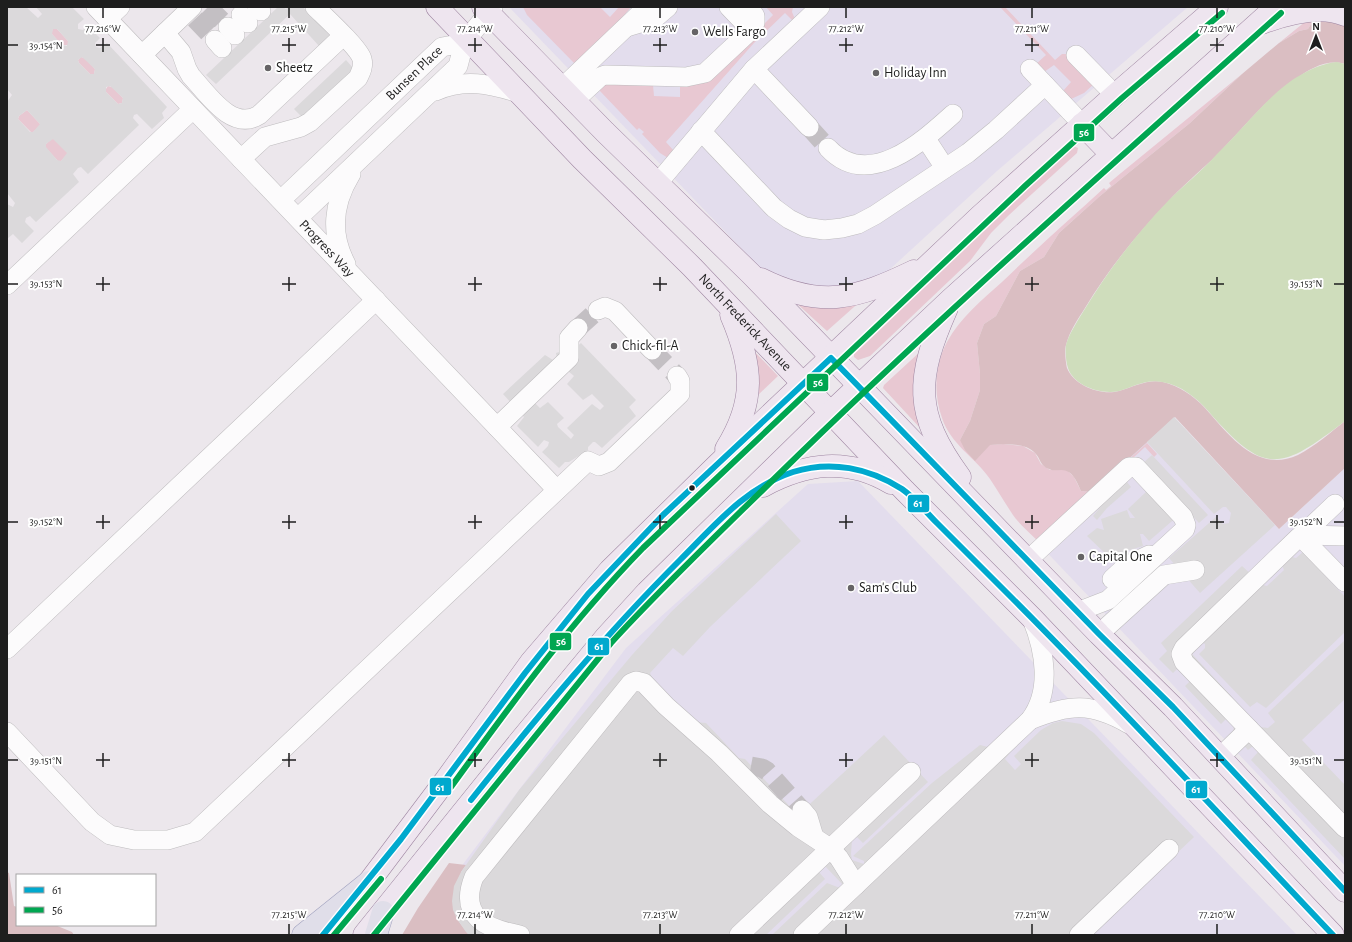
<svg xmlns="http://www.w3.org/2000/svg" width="1352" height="942" viewBox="0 0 1352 942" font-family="'Alegreya Sans',sans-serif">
<rect width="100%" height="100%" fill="#ece7ec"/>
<path fill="#e3dded" d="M509 7H1188L997 171 888 271 873 281 833 291 766 274Z
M1174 417 1279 529 1345 468V866L1037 542Z
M858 481 1297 935H459L445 888 626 648 808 484Z"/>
<path fill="#e8c8d2" d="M523 7H600L610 17 619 7H631L581 67 574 63 527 15Z
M766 7H793L792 12 795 19 793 21 785 13 754 43 666 142 674 151 668 158 660 153 642 134 644 132 639 128 637 130 600 91 598 85 599 84 653 85 654 96 680 97V85L750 38 773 15Z
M1000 7H1005L1055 60 1062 54H1066L1094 84 1084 93 1069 100 1063 91 1071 82 1054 65 1044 72 1036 64 1046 55Z
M1314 19 1308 29 1299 31 1279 43 1306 21Z
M53 29H57L68 41V45H62L51 33Z
M81 57 85 58 95 69 94 74H90L79 63 78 60Z
M1242 74 1190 123 1100 196 1059 233 1044 257 1020 271 996 316 984 324 977 343 980 374V390L970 421 960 440 990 445 1003 444 1023 446 1035 453 1041 464 1050 470H1067L1074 477 1081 491 1092 492 1147 443 1157 454 1154 457 1145 447 1040 543C1031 534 1020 525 1013 515 1005 503 998 491 990 479 975 457 951 445 942 418 933 393 935 365 947 342 960 318 982 300 1002 282 1035 250 1070 219 1104 188L1106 190 1111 186 1109 183 1121 173Z
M108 86 112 87 123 98 122 103 118 104 106 92V89Z
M27 110 41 125 32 133 18 119 19 116Z
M51 139H54L67 152V155L61 161H58L46 148V144Z
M1073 146 1078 148 1077 153 1009 215 991 233 970 261 870 356 858 360 854 357V352L870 336 1023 191Z
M863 299 827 331 794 301Z
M922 350 921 429 883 388 884 385Z
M754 351 778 376 756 397Z"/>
<path fill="#dabec2" d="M1314 19 1345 23V64C1327 59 1311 68 1296 79 1264 100 1241 131 1214 158 1198 173 1181 187 1167 203 1136 235 1108 270 1085 308 1078 319 1069 332 1066 345 1064 351 1066 363 1067 368 1074 386 1102 396 1119 391 1134 387 1147 379 1163 382 1179 386 1194 396 1205 408 1229 435 1257 474 1298 455 1315 446 1330 433 1345 421V468L1279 529 1175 417 1092 492 1081 491C1077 482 1073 470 1061 470 1057 470 1052 471 1049 469 1040 466 1041 459 1035 453 1025 442 1003 444 990 445L975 461 965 450 960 440 970 421 980 390V374L977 343 984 324 996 316 1020 271 1044 257 1059 233 1100 196 1190 123 1242 74 1279 43 1299 31 1308 29Z
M449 863 466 865 461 872 457 919 469 935H402L418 908Z
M7 872 9 873 14 906 17 907V925H55L72 932 74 935H7Z"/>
<path fill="#dbd9db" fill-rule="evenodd" d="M7 7H26L38 18 42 14 36 7H72L84 19 78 24V29L83 30 88 26 100 38 95 43 96 47 100 48 107 43 167 107 162 113 164 118 152 129 137 114 134 115 133 118 139 125 88 174 81 167 78 168 73 174 79 182 36 222 30 216 26 218 25 222 34 231 22 243 13 234 7 239V204L13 207 15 203 7 193V102L12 95 7 89ZM53 29H57L68 41 67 46 62 45 52 34ZM82 57 95 69 94 74H90L79 63 78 60ZM110 86 123 98 122 103 118 104 106 92V87ZM27 110 40 124 33 132H30L18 119 19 116ZM53 139 67 153 61 161 57 160 46 147V144Z
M278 7H283L286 9 289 7H303L330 36 319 46 290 14 216 84 206 75Z
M346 60 354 69 303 118 294 109Z
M581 343 636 400 629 407 636 416 602 448 595 442H593L588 447V450L569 462H565L559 468 542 452 548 446 549 442 544 440 538 447 517 426 524 417 503 394 545 355 553 360 557 358 556 353 572 348 574 349ZM568 371 574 376 567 384 583 400 592 394 604 406 600 410 592 404 567 428 574 435 571 439 558 427 557 424 564 418 548 402 540 408 535 403Z
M1174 417 1275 525 1200 593 1169 558 1216 517 1223 524 1229 523 1231 513 1226 507H1223L1214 514 1147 442Z
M1152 455 1208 515 1199 523 1186 509 1149 541 1143 534H1140L1143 546 1121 553 1111 559 1087 536 1097 528 1104 530 1101 519 1127 510 1130 518H1135L1128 509 1147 491 1143 463Z
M1127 482 1131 487 1107 508 1097 520 1093 516 1103 504Z
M776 514 801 541 710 627 683 656 673 648 650 673 652 678 695 722 706 723 739 758 745 759 798 815 884 735 928 782 863 843 857 837 852 840 851 854 852 860 864 864V861L853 856 932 783 980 745 988 747 1000 736 1013 749 1005 759 1015 770 1021 764 1014 756 1041 730 1053 723 1062 721 1081 724 1094 733 1194 837 1091 935H772L827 883 840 888 843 885 825 866 819 872 825 879 766 935H469L466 932 457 919 453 910 452 901 454 886 461 872 519 790 632 655 672 611Z
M1303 552 1345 597V632L1266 708 1257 702 1250 707 1199 654 1205 648V644L1201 642 1192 651 1193 655 1260 727 1268 728 1275 722 1268 713 1345 640V699L1302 740 1345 785V859L1251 760 1258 752 1253 746 1248 750 1233 733 1234 725 1226 719 1221 724 1185 686 1191 680 1179 667 1173 673 1159 659 1167 651 1161 643 1242 566 1263 585 1267 586 1284 570 1282 565 1292 557 1296 558Z"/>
<path fill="#cfddbc" d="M1337 62 1345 64V421C1280 471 1265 476 1209 412 1197 398 1181 385 1162 382 1145 379 1134 387 1119 391 1101 395 1074 386 1068 368 1066 362 1065 351 1066 345 1069 334 1077 322 1083 312 1107 272 1136 234 1168 201 1184 185 1202 171 1217 154 1237 135 1254 113 1275 94 1291 79 1315 64 1337 62Z"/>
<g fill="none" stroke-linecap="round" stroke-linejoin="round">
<path stroke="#c3bfc3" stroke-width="19" stroke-dasharray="19 10" stroke-linecap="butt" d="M208 7 228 27
M195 19 215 40
M809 127 828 148
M578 328 598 310
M652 350 677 376
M751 766 762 768 767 771 802 810"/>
<g stroke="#bebcbe" stroke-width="20">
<g id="minor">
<path id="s1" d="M96 7 557 490"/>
<path d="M257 7 261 11"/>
<path d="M729 7 751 30"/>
<path d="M241 15 248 23"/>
<path d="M107 19 120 7"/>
<path d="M228 27 235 35"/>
<path d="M627 27 654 19 668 7"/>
<path d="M165 33 181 52 187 69 191 76C208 94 232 132 259 115L343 36"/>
<path d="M215 40 222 48"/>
<path d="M464 43 493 7"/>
<path d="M142 55 192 7"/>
<path d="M1076 55 1115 95"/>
<path d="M754 69 809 127"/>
<path d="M1030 69 1082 124"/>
<path d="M562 88 647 7"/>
<path d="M436 91C464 78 490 84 519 93"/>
<path d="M574 101 600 77 605 75 686 77 705 73 751 30 755 23V16L749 7"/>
<path d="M701 131 774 208 789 219 805 227 824 230 842 228 858 224 875 215 968 153 996 130 1045 85"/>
<path d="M926 139 945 168"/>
<path d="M828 148C868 191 922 142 953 114"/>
<path d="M241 159 265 137 301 127 310 122 358 78C361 72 364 66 362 59 359 48 325 17 315 7"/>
<path d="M657 184 754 69 820 7"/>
<path id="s2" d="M281 200 442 47 464 43"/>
<path d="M298 218 458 66 464 43"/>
<path d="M346 264C330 234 333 203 351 174"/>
<path d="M7 285 193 109"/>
<path d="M598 310 605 307 615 311 652 350"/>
<path d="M497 427 569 358V338L578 328"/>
<path d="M1345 536 1306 535 1299 537 1184 648 1181 654 1184 662 1345 828"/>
<path d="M1301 537 1345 582"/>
<path d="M1298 539 1335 504"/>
<path d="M1028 560 1129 467H1136L1183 517 1186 525 1185 529 1108 600 1077 612"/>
<path d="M1112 579 1126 566 1149 555"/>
<path d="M1099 634 1164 575 1195 570"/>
<path d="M7 649 376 300"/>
<path d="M1030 720C1069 704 1091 702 1129 724"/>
<path d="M7 732 92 822 110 835 134 840H168L195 832 588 461 599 466 609 462 680 394V381L677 376"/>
<path d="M1220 757 1249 729"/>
<path d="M802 810 808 817 814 837"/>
<path d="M520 935C487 929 458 917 474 877L631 683 636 681 644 683 666 706 719 753 770 804 798 827 830 848 839 858 856 885"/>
<path d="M739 935 911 772"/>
<path d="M803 935 1030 720C1052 691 1045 651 1032 619"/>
<path d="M1079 935 1169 849"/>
</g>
</g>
<g stroke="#9e85a1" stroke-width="23">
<g id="major">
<path id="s3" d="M437 7 582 159 692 267 905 491 1032 618 1333 935"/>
<path d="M483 7 605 132 751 274 1099 634 1173 707 1345 891"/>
<path d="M1262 23C1286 14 1320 4 1345 15"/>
<path d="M1082 124 1111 154"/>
<path d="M761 279C821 309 856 299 914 271"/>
<path d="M947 308C916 378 913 413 960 477"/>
<path d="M726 449C756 401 753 366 731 315"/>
<path d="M763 486C806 463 847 457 891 483"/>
<path d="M323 935 369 882 445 781 531 662 610 570 717 465 979 217 1115 95 1217 7"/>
<path d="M364 935 520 741 605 638 647 592 830 413 950 300 1276 7"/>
</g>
</g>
<g stroke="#a1a2bf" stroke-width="23">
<path id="highway" d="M303 935 369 882
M376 935 383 912"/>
</g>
<use href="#minor" stroke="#fcfbfc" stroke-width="19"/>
<use href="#major" stroke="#eee5ef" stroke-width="22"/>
<use href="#highway" stroke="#e0dee9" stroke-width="22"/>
<g stroke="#fff" stroke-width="9">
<path id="bus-1" d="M471 800C537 717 605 635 680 560 715 525 745 488 793 472 831 460 869 468 902 489 915 498 926 512 937 523 962 548 988 574 1013 599 1122 708 1227 823 1333 935
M323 935 401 839 525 673 588 594 663 515 831 358 1099 634 1173 707 1345 891"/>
</g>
<g stroke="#fff" stroke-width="9">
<path id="bus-2" d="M451 787C512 703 571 622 643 548L1025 186 1122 98 1222 13
M334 935 381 879
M374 935 611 643C664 585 721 531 777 476 940 316 1112 165 1281 13"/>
</g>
<use href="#bus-1" stroke="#00a9ce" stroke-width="6"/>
<use href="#bus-2" stroke="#00a651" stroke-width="6"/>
</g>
<path fill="none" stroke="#1e1e1e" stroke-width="1.5" d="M103 8V18M289 8V18M475 8V18M660 8V18M846 8V18M1032 8V18M1217 8V18M103 38V52M289 38V52M475 38V52M660 38V52M846 38V52M1032 38V52M1217 38V52M8 45H18M96 45H110M282 45H296M468 45H482M653 45H667M839 45H853M1025 45H1039M1210 45H1224M103 277V291M289 277V291M475 277V291M660 277V291M846 277V291M1032 277V291M1217 277V291M8 284H18M96 284H110M282 284H296M468 284H482M653 284H667M839 284H853M1025 284H1039M1210 284H1224M1334 284H1344M103 515V529M289 515V529M475 515V529M660 515V529M846 515V529M1032 515V529M1217 515V529M8 522H18M96 522H110M282 522H296M468 522H482M653 522H667M839 522H853M1025 522H1039M1210 522H1224M1334 522H1344M103 753V767M289 753V767M475 753V767M660 753V767M846 753V767M1032 753V767M1217 753V767M8 760H18M96 760H110M282 760H296M468 760H482M653 760H667M839 760H853M1025 760H1039M1210 760H1224M1334 760H1344M289 924V934M475 924V934M660 924V934M846 924V934M1032 924V934M1217 924V934"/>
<g fill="#666466" stroke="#fff" stroke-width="1.5">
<circle cx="695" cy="32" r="4"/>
<circle cx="268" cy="68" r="4"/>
<circle cx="876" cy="73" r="4"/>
<circle cx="614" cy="346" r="4"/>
<circle cx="1081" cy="557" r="4"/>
<circle cx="851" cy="588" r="4"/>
</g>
<circle fill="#1e1e1e" stroke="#fff" stroke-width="1.5" cx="692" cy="488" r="3.5"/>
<g text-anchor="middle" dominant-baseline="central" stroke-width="4" stroke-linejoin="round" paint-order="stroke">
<g font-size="14" fill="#1e1e1e" stroke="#fff" text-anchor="start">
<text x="703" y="32">Wells Fargo</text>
<text x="276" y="68">Sheetz</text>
<text x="884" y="73">Holiday Inn</text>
<text x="622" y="346">Chick-fil-A</text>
<text x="1089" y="557">Capital One</text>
<text x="859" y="588">Sam's Club</text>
</g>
<g font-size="14" fill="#1e1e1e" stroke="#fff">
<text stroke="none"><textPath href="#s2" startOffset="184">Bunsen Place</textPath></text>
<text stroke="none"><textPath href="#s1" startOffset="334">Progress Way</textPath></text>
<text stroke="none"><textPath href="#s3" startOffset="441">North Frederick Avenue</textPath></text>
</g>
</g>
<g font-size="10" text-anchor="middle" fill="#1e1e1e" stroke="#fff" stroke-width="4" stroke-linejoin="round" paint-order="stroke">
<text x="103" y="32">77.216°W</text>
<text x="289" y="32">77.215°W</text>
<text x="475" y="32">77.214°W</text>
<text x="660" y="32">77.213°W</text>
<text x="846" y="32">77.212°W</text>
<text x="1032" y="32">77.211°W</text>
<text x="1217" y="32">77.210°W</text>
<text x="46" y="49">39.154°N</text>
<text x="46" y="287">39.153°N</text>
<text x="1306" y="287">39.153°N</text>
<text x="46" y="525">39.152°N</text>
<text x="1306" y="525">39.152°N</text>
<text x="46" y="764">39.151°N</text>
<text x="1306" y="764">39.151°N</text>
<text x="289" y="918">77.215°W</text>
<text x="475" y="918">77.214°W</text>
<text x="660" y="918">77.213°W</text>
<text x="846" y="918">77.212°W</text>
<text x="1032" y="918">77.211°W</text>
<text x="1217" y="918">77.210°W</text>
</g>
<g stroke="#fff" stroke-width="1.5">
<rect x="1073" y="123" width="22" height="19" rx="4" fill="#00a651"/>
<rect x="806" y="373" width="23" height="19" rx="4" fill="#00a651"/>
<rect x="907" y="494" width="23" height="19" rx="4" fill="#00a9ce"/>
<rect x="549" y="632" width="23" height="19" rx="4" fill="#00a651"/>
<rect x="587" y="637" width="23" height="19" rx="4" fill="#00a9ce"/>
<rect x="429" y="777" width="23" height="19" rx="4" fill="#00a9ce"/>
<rect x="1185" y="780" width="23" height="19" rx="4" fill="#00a9ce"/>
</g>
<g font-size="11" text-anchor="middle" font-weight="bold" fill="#fff">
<text x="1084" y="136">56</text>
<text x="818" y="386">56</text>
<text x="918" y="507">61</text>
<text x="561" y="645">56</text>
<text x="599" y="650">61</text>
<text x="440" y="791">61</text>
<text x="1196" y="793">61</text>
</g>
<rect width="1352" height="942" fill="none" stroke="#1e1e1e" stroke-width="16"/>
<rect x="16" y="874" width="140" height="52" fill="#ffffff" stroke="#a5a5a5"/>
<rect x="24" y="887" width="20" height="6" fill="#00a9ce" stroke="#a5a5a5"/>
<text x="52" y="894" font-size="12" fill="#1e1e1e">61</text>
<rect x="24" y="907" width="20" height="6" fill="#00a651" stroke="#a5a5a5"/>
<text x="52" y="914" font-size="12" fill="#1e1e1e">56</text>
<g transform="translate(1316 36)" stroke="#ffffff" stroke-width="3" paint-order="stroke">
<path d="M0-3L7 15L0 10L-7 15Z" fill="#1e1e1e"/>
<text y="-6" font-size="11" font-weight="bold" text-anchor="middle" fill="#1e1e1e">N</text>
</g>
</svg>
